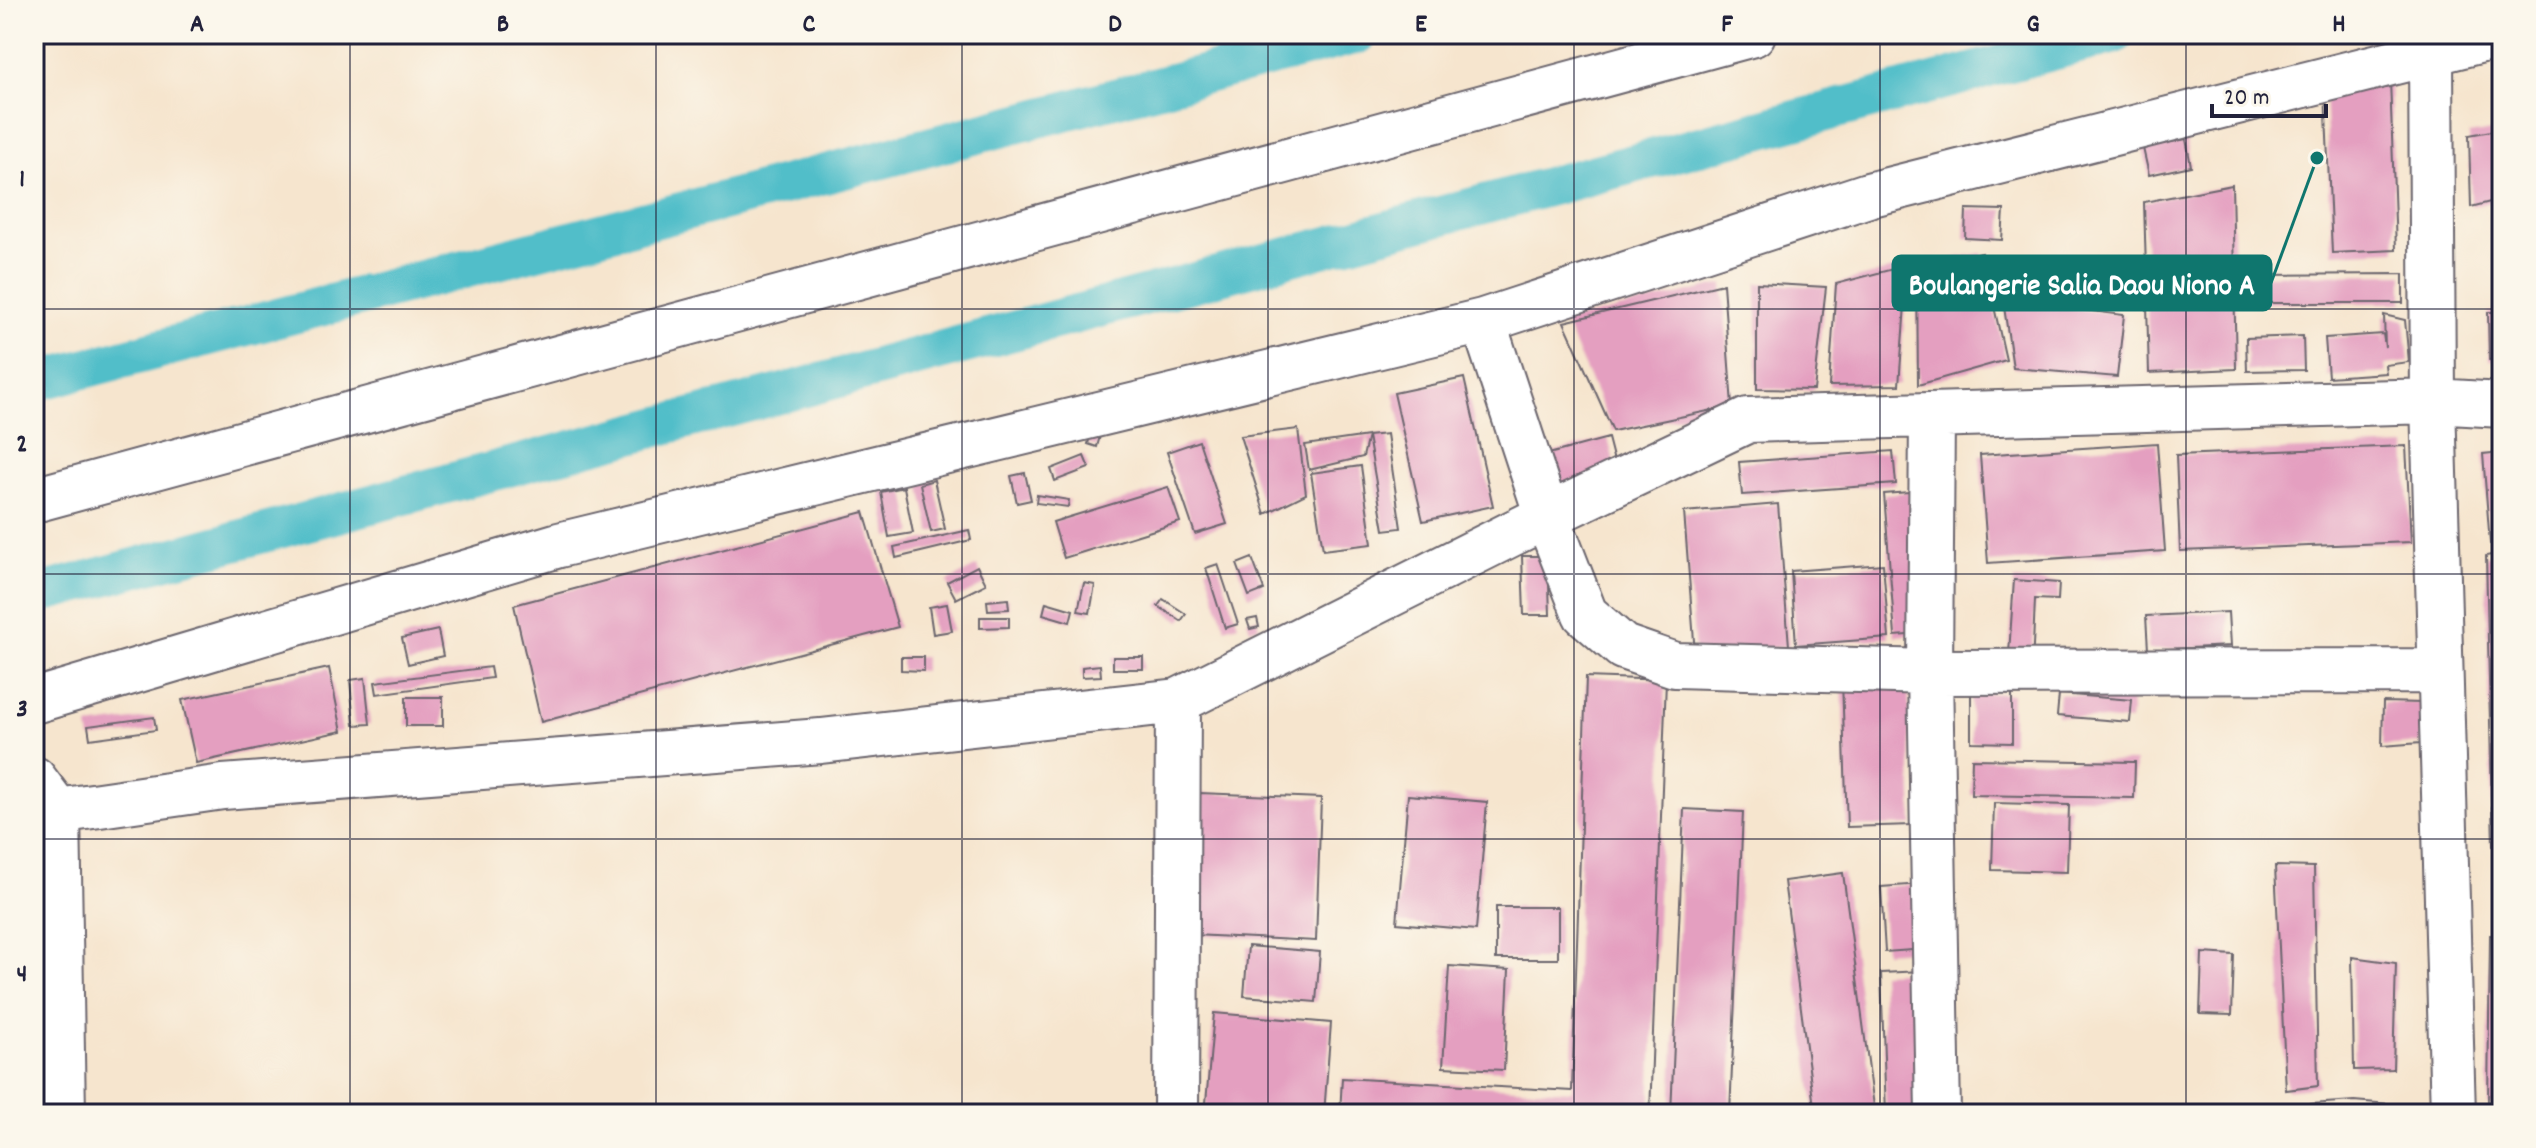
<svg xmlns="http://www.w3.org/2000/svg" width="2536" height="1148" viewBox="0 0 2536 1148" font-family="Dekko,sans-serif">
<rect width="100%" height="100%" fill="#fbf7ec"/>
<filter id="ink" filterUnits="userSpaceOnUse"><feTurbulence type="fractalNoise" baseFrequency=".0125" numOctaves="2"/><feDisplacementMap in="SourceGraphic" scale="16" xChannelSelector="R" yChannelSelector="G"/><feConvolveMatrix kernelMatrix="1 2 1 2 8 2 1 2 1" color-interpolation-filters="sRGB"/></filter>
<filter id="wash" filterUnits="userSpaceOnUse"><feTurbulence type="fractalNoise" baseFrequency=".006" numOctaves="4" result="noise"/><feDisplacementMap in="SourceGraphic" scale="32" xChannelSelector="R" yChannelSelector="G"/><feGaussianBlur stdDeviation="1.8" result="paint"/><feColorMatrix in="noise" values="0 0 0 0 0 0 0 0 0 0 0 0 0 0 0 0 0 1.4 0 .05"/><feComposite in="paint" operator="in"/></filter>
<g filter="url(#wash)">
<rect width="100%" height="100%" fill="#f6e5ce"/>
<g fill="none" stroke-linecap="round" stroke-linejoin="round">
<path stroke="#51bec9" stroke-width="40" d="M34 382 1358 34
M34 595 2115 34"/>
</g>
<g id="blocks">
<path fill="#e49fc0" d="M2390 79 2396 250 2332 253 2325 90Z
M2502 129V199L2471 207 2469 135Z
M2186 139 2191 166 2149 175 2143 148Z
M2232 185 2236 369 2149 373 2144 202Z
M1966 209 2004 210 2002 240 1965 238Z
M1982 253 2006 360 1918 385 1917 265Z
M1908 265 1899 385 1829 386 1836 284Z
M2403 274V303H2246V275Z
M1757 283 1826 287 1814 390 1757 389Z
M1723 284 1732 406 1613 431 1564 322Z
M2003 300 2124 315 2117 377 2013 368Z
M2488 312H2502V360H2489Z
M2384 315 2405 320 2409 362 2385 365 2386 373 2328 377 2325 338 2383 334 2385 347Z
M2303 336 2304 370 2247 371 2246 338Z
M1464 378 1493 506 1423 521 1394 393Z
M1298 429 1306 494 1265 514 1240 436Z
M1091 433 1100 436 1097 447 1088 444Z
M1387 434 1401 528 1384 530 1368 436Z
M1368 436 1363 457 1309 470 1305 445Z
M1608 438 1616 469 1554 486 1545 455Z
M1199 441 1227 524 1195 534 1167 452Z
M2157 443 2165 551 1988 563 1980 455Z
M2406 446 2411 542 2180 551 2176 455Z
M1893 451 1896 484 1742 495 1739 462Z
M2502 452V543L2490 544 2483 454Z
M1084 456 1089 468 1055 481 1051 469Z
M1361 466 1372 544 1323 550 1311 473Z
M1025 473 1031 500 1017 503 1011 476Z
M934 480 945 529 931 532 920 484Z
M904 487 913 533 889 537 881 492Z
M1168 487 1180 522 1064 558 1053 522Z
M1909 492 1920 634 1895 636 1884 494Z
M1037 495 1069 500 1068 507 1036 503Z
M1778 504 1789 646 1695 654 1684 512Z
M864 512 898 627 541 722 514 605Z
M969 530 971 540 896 558 894 547Z
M2502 553V846H2493L2486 556Z
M1522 556H1548L1550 615H1524Z
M1252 558 1264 590 1249 596 1237 564Z
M1218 564 1238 624 1225 628 1206 568Z
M1883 564 1889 638 1796 645 1791 571Z
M977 566 986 584 956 599 947 582Z
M2014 580 2059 583 2058 600 2035 599 2032 669 2008 668Z
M1084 583 1095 585 1090 613 1078 611Z
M1008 599 1009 609 988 610 987 601Z
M1163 599 1186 614 1181 621 1158 606Z
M1046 602 1073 610 1070 622 1043 614Z
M947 604 952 631 933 634 929 607Z
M2228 612 2230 646 2148 650 2146 616Z
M980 617H1009V627L980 628Z
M1257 618 1259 627 1250 629 1247 620Z
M438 630 443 656 408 664 402 638Z
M901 657H924V671L901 670Z
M1113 657H1143V669H1113Z
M1100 665 1101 676 1082 677V667Z
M490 667 492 678 377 694 375 682Z
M329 668 342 731 196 763 182 700Z
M1586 677 1666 680 1650 1114H1340L1342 1078 1572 1091Z
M365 678 370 724 354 725 350 680Z
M1908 678 1913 825 1847 827 1842 680Z
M1971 693 2012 694V743L1971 742Z
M2059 694 2132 700 2130 722 2057 716Z
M406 697H443V726H406Z
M2383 702 2422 703 2421 743 2382 746Z
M154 717 156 730 90 739 88 726Z
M1972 759 2135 762 2134 798 1971 795Z
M1199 793 1321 798 1316 941 1193 935Z
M1408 795 1487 802 1476 930 1397 923Z
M1994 803 2069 805 2067 872 1992 870Z
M1684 809 1743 812 1730 1114H1671Z
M2275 866 2314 867 2318 1086 2286 1090Z
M1843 873 1875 1114H1815L1784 881Z
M1922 884 1926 949 1885 952 1881 887Z
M1496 907H1558V959H1496Z
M2490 935H2502V1104L2488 1105Z
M1248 946 1320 952 1316 1002 1244 996Z
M2202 953 2234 955 2232 1015 2200 1014Z
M2352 957 2396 963 2393 1069 2354 1070Z
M1449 966 1509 970 1504 1070 1443 1067Z
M1922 971 1928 1114H1886L1881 973Z
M1214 1013 1331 1023 1324 1114H1205Z
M2354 1101 2400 1105 2399 1114H2283L2282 1106Z
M2239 1107 2240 1114H2140V1112Z"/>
</g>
</g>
<g filter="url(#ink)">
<use href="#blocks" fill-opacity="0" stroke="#6c666e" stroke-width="2"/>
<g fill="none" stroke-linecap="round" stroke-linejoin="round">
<g stroke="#6c666e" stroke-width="48">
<path id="minor" d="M2431 53 2433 401 2453 1114
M1483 321 1547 516 1585 614 1623 647 1675 665 1930 672 2440 671
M1932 415 1930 672 1938 1114
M34 500 1753 34
M34 701 559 545 1483 321 1868 195 2502 35
M34 779 58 811 63 1114
M58 811 223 787 821 741 1178 701 1547 516 1748 420 2433 401 2502 405
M1176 1114 1178 701"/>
</g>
<use href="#minor" stroke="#fff" stroke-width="44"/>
</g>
</g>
<path fill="none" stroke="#22223b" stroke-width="2" stroke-opacity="0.55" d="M350 34V1114M656 34V1114M962 34V1114M1268 34V1114M1574 34V1114M1880 34V1114M2186 34V1114M34 309H2502M34 574H2502M34 839H2502"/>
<path fill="none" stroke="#0f766e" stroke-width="3" d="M2317 158L2271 283"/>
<circle fill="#0f766e" stroke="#fbf7ec" stroke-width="3" cx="2317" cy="158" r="8"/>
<rect fill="#0f766e" stroke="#0f766e" stroke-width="3" x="1893" y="256" width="378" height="54" rx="8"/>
<g font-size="30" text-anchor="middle" font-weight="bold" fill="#fff">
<text x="2082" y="294">Boulangerie Salia Daou Niono A</text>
</g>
<rect width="2536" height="1148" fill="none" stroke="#fbf7ec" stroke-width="88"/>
<path d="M2212 104v12h114v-12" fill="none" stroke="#22223b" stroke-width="4"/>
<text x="2224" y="104" font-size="24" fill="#22223b" stroke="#fbf7ec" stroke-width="6" paint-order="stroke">20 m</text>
<rect x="44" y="44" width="2448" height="1060" fill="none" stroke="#22223b" stroke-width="3"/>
<g font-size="26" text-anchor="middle" font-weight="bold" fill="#22223b">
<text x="197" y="31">A</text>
<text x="503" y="31">B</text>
<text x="809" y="31">C</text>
<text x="1115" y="31">D</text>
<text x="1421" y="31">E</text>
<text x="1727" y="31">F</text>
<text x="2033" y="31">G</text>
<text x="2339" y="31">H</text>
<text x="22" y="186">1</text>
<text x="22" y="451">2</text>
<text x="22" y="716">3</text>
<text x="22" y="981">4</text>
</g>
</svg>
